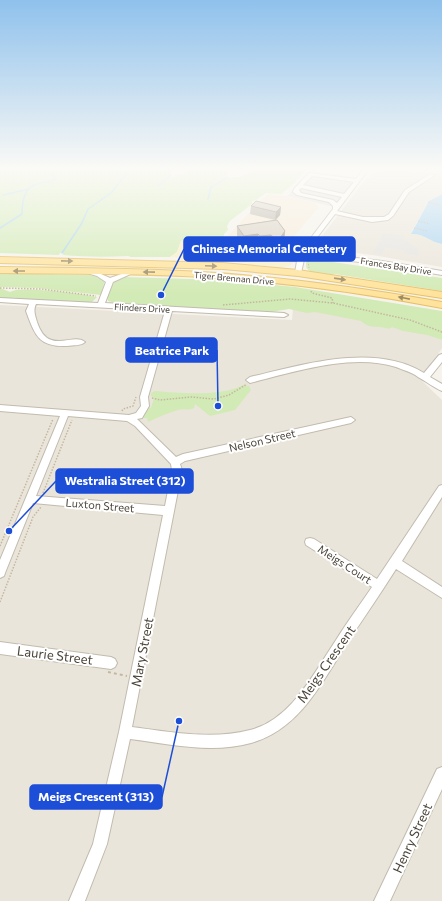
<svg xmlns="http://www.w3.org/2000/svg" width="442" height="901" viewBox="0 0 442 901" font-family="Commissioner,sans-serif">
<rect width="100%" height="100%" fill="#f6f3ec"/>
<path fill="#eae5da" d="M381 170H407L414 173 423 170H442V194L429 201 411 233 422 234 437 243 442 244V267L372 255 329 249 319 240 365 180Z
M0 305 292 320 293 309H303L408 328 442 340V348L421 380 442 400V901H0Z"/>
<path fill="#f7ead8" d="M268 194 286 196 315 203 319 207 278 255 232 250 229 247 227 237 258 203Z
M196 236 209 238 207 243H213L207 256 187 254Z"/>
<path fill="#d2eab5" d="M0 170H178L170 172 172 177 185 173 188 170H231L228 171 226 178 239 177 258 170H306L296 180V182L281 194 266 193 256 200 252 201V204L230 221 227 226 228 230 224 234V236L216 239 196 236 181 241 177 252 170 257H131L128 256C107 257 85 257 63 255V252L60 253 59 255 0 253Z
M221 252 272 258 267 262 213 257 214 255Z
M312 256H322L326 261 442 278V291L335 274C326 276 310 276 306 267V260Z
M0 273 91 275 105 280 101 295 37 288 0 287Z
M124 277 222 280 295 287 442 311V340L427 335 403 331 392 327 389 329C378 325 371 330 361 321L315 312 307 313 289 309 271 312 115 303 108 301 107 296 113 281Z
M0 288 10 292C18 285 83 294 97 297L91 303H62L60 300C54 300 49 302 43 302L41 299H18L17 298C11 297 5 300 0 297Z
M243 385 249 386 251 390 235 410 210 416 195 404 194 408C188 411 184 408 178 410 168 413 158 417 148 422L147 418H141L148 407 151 408 154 398 151 396V393L155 391C179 393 222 397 243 385Z"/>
<path fill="#f9efc9" d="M196 236 188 254 266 262 272 258 295 260 290 266 280 268 226 261 180 260 181 258 170 257 177 252 181 241Z"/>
<path fill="#e5e3e0" d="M311 172H315L351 180 355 182 335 207 287 196Z
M383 233 402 236 405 238 402 239 419 249 418 256 403 253 404 251 385 247 382 255 373 253Z"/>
<path fill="#a9d4f2" d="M442 194V244C430 242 424 233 411 234L429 201Z"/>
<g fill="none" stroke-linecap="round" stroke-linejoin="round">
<path stroke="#a9d4f2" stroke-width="1.5" d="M158 186 171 175
M3 195 29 189
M208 199 211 187 228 177
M0 228 22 214C22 203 24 187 37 184 43 182 50 182 56 179L52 174H54
M62 253 82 223 88 209 111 193 128 172 127 170"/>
<g stroke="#c2bbae" stroke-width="2">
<path id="minor" d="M363 170H368L337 211 363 217H384L389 214 405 190 430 174 435 175 409 192 393 216 388 220 372 222 335 214 306 252 382 261 442 271V275L382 265 305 255 301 273 298 275 295 273 297 261 215 253 212 251 215 249 298 257 300 252 333 209V206L329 202 297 195 293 192 294 189 308 174 311 173 356 179ZM312 176H313L354 182 344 194 303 185ZM301 188 342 197 337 203 333 200 301 193 299 190Z
M86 269 101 274 110 278 130 271 135 272 113 282 105 303 284 313 288 315 284 317 172 311 148 397 149 406 142 418 137 419 176 457 183 454 351 417 355 420 351 423 185 461 180 464 182 470 132 727C171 732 212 740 250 730 291 720 314 673 336 640 347 622 360 605 372 587L306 545 305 542 306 539 310 538 314 539 377 579 439 486 442 485V497L402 561 442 587V598L396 569C381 593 365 616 349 640 323 680 301 729 251 743 212 754 169 744 130 739L107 844 85 901H69L93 844 119 732 163 515 33 503 5 573 4 576 0 578V560L60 416 0 411V405L129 415 136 413 141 406 140 397 165 311 36 304C33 311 35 315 37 322 48 356 73 332 85 342 81 346 73 345 67 346 38 347 35 335 26 311L29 304 0 302V298L98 303 106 282 97 276 84 272 83 271ZM68 416 127 421 135 426 171 464 172 470 165 506 36 496Z
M442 354V362L430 377 442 384V391C434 388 426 381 418 377 412 372 403 370 396 367 351 353 294 372 250 383L246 380 250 377C302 365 374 342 424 373L439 355Z
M0 642 111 657 115 659 117 663 115 667 111 669 0 654Z
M442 767V789L390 901H374L437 769Z"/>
</g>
<g stroke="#e6c16a" stroke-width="2">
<path id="major" d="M0 257 223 263 298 270 442 292V298L298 276 223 269 0 263Z
M0 267C68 268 135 268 202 272 283 277 363 288 442 302V308C363 293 283 282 202 277 135 273 68 274 0 273Z"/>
</g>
<path stroke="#c4b79f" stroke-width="1" stroke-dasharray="1.5 1.5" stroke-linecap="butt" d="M428 202 440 205
M418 221 430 224
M414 228 427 231
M319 241 328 249 342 251
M308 261 309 268"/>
<path stroke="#c4b79f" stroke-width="1.5" stroke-dasharray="1.5 1.5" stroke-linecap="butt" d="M0 288 41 289 96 296
M311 291 312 293 332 298 333 303
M223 305 290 299 333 303 410 320 442 332
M152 398 160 400 191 397 214 399 229 395 247 384
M122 411 123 409 133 406 136 397
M43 493 72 420
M0 546 53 419
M0 602 33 517 41 507"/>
<path stroke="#c4b79f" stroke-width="2" stroke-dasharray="3 3" stroke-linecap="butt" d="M108 672 127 676"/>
<use href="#minor" fill="#fff" fill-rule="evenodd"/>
<use href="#major" fill="#ffe39c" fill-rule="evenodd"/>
</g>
<path fill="#bab2a6" d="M251 206 281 207 280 215 276 220 285 231 284 241 279 248 274 249 271 244 259 246 258 244 243 246 237 236V226L275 220 250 214Z"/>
<path fill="#979187" d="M281 207 280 215 275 220 276 212Z
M285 231 284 241 279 248 274 249 275 239Z
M258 234V244L243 246 244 236Z
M271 235V244L259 246 260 236Z"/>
<path fill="#d8cfc1" stroke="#979187" d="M256 201 281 207 276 212 251 206Z
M277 220 285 231 280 238 275 239 271 235 260 236 258 234 244 236 237 226Z"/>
<defs><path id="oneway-solid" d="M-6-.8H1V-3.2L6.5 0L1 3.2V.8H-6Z"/></defs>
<g fill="#9c8c66">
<use href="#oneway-solid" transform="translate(67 261) rotate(1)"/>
<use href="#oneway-solid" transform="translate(211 266) rotate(3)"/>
<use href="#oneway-solid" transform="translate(19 271) rotate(-180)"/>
<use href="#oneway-solid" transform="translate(149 272) rotate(-179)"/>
<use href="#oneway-solid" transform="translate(340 279) rotate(8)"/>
<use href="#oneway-solid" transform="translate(404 298) rotate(-169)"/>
</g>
<linearGradient id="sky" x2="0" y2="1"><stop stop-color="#8fc1ec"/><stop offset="0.57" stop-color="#fbfaf6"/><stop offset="1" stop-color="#fbfaf6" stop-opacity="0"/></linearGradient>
<rect width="442" height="296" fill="url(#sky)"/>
<g text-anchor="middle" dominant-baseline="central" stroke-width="4" stroke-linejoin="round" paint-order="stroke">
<g font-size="9" fill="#4b4439" stroke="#fff">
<text transform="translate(396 266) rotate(9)">Frances Bay Drive</text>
<text transform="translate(234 278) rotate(5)">Tiger Brennan Drive</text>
<text transform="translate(142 308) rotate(3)">Flinders Drive</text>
</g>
<g font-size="11" fill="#4b4439" stroke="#fff">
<text transform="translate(262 440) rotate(-13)">Nelson Street</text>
<text transform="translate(100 505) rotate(5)">Luxton Street</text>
<text transform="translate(345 564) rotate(33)">Meigs Court</text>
</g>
<g font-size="13" fill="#4b4439" stroke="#fff">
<text transform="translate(142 652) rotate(-79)">Mary Street</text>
<text transform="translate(55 655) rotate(7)">Laurie Street</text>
<text transform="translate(326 664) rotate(-55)">Meigs Crescent</text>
<text transform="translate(412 838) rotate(-65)">Henry Street</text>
</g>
</g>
<path fill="none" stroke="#1d4ed8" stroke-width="1.5" d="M161 295L184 249M218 406L217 350M9 531L56 481M179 721L162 797"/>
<g fill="#1d4ed8" stroke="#fff" stroke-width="1.5">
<circle cx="161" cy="295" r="4"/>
<circle cx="218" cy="406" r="4"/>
<circle cx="9" cy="531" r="4"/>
<circle cx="179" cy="721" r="4"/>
</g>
<g fill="#1d4ed8" stroke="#1d4ed8" stroke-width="1.5">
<rect x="184" y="237" width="171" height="24" rx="4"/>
<rect x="126" y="338" width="91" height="24" rx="4"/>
<rect x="56" y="469" width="137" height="24" rx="4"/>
<rect x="30" y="785" width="132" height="24" rx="4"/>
</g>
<g font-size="12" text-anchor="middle" font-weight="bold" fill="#fff">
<text x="269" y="253">Chinese Memorial Cemetery</text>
<text x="172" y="355">Beatrice Park</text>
<text x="125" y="485">Westralia Street (312)</text>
<text x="96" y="801">Meigs Crescent (313)</text>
</g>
</svg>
